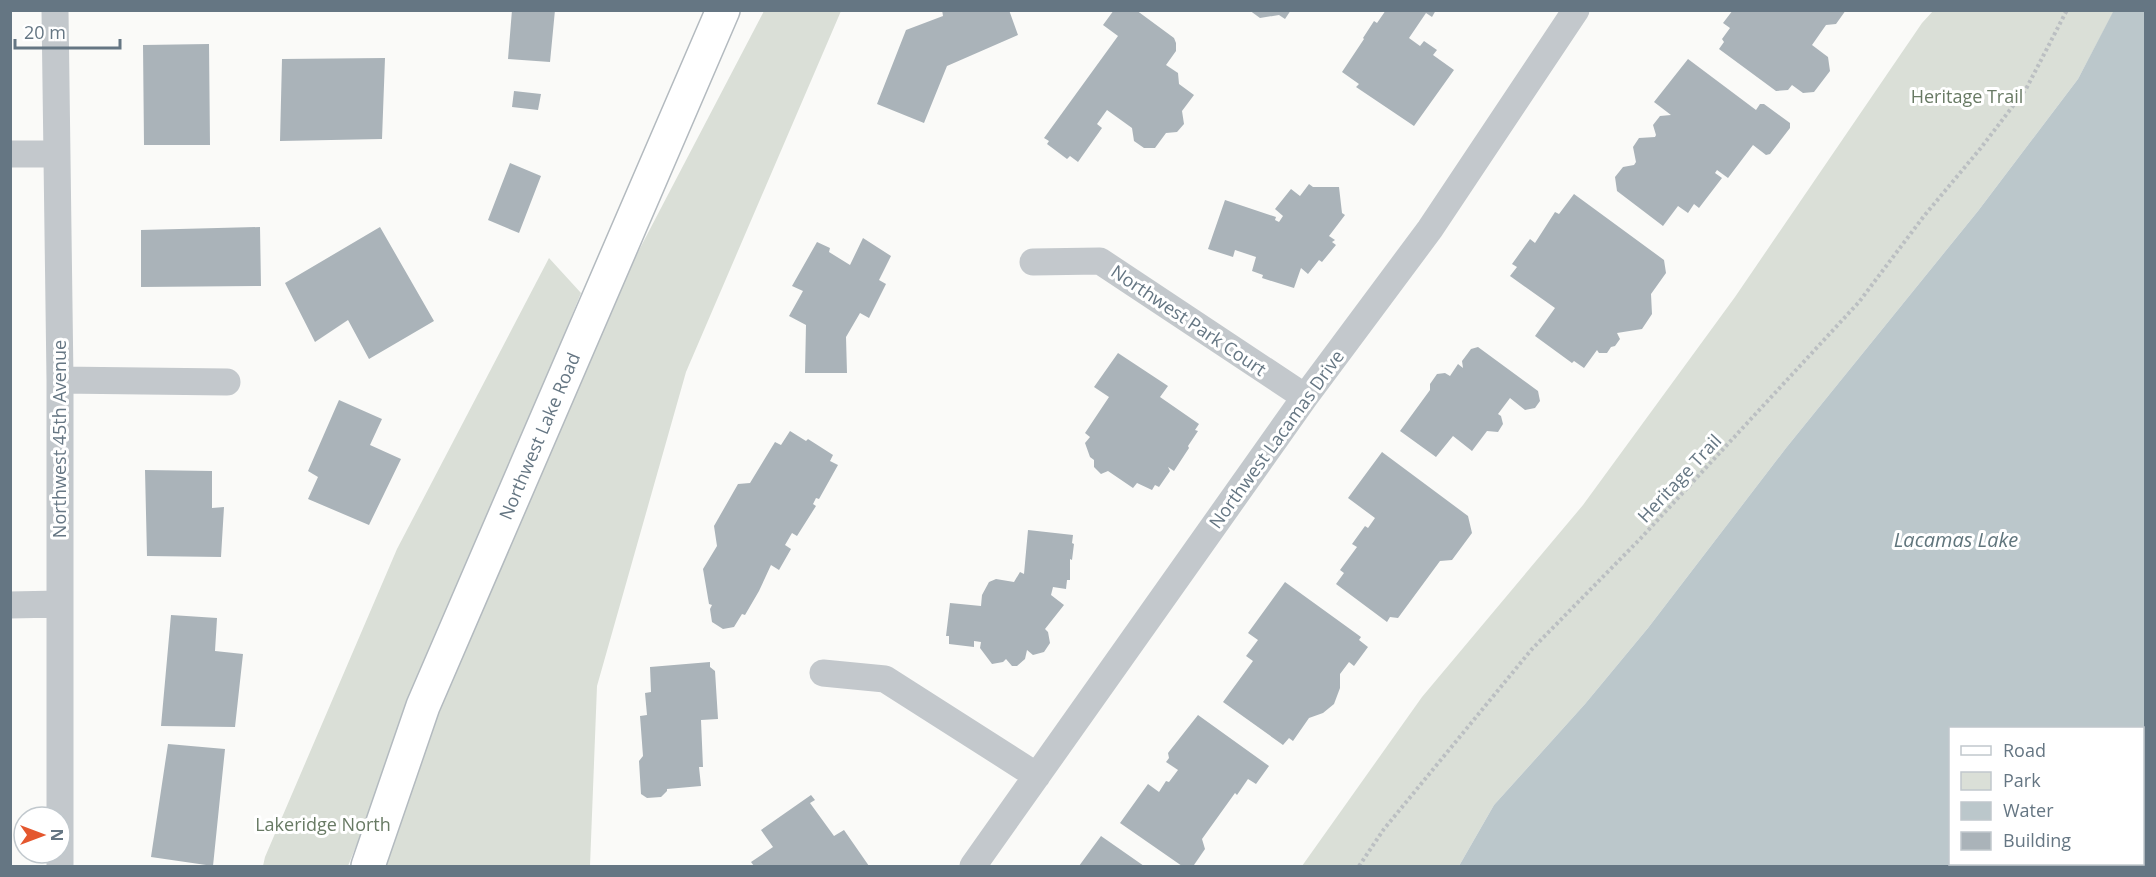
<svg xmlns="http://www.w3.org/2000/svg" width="2156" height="877" viewBox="0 0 2156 877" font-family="'Open Sans',sans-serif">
<rect width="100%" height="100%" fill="#fafaf8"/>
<path fill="#dadfd7" d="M764 11H841L686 372 597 686 590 866H378L412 758 603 319Z
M1933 11H2114L2078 79 1978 211 1786 448 1648 628 1585 704 1494 805 1459 866H1302L1422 697 1583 505 1735 297 1922 23Z
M549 258 581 293 348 866H263L265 857 397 549Z"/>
<path fill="#bbc7cb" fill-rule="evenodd" d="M2114 10 2146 11 2145 866H1459L1494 805 1585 704 1648 628 1786 448 1978 211 2078 79ZM1950 728H2142V864H1950Z"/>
<path fill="#aab3b9" d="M512 10H555L550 62 508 59Z
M942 10H1009L1018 35 947 66 924 123 877 104 906 30 943 16Z
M1114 10H1136L1174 38 1176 43V51L1166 65 1178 73 1179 84 1194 95 1182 111 1184 124 1177 132 1166 133 1155 148H1144L1134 141 1132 128 1107 110 1097 124 1102 128 1078 162 1070 156 1067 159 1047 144 1049 141 1044 138 1118 36 1103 25Z
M1249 10H1291L1285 19 1279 15 1260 18Z
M1386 10H1436L1432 17 1426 13 1409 38 1420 46 1424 41 1437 50 1433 55 1454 70 1414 126 1356 87 1359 84 1342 72 1364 39 1363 38 1374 21 1377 23Z
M1733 10H1846L1836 24 1826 25 1812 45 1828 57 1830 71 1814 92 1803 93 1792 85 1788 90 1776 91 1719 49 1724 42 1722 39 1730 28 1723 23Z
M209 44 210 145H144L143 45Z
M385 58 382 139 280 141 282 59Z
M1688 59 1756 110 1760 104H1764L1790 123V128L1770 154 1766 155 1753 145 1728 178 1717 170 1715 173 1722 178 1699 208 1694 204 1688 213 1678 206 1663 226 1617 191 1615 177 1623 167 1634 165 1636 162 1633 147 1639 138 1655 137 1656 135 1653 125 1660 116 1671 115 1654 102Z
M514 91 541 94 538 110 512 107Z
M510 163 541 176 519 233 488 220Z
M1309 184 1313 187H1339L1342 213 1345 215 1329 236 1335 240 1332 242 1336 245 1322 262 1319 260 1308 274 1301 268 1294 288 1262 278 1263 275 1252 271 1256 257 1235 250 1233 257 1208 249 1225 200 1276 217 1275 220 1279 222 1283 216 1275 209 1291 189 1300 196Z
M1574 194 1664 260 1666 273 1651 294 1652 314 1642 329 1617 333 1620 339 1615 346 1611 347 1607 353H1599L1597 350 1584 368 1574 361 1572 363 1535 336 1555 308 1510 276 1517 267 1512 264 1530 239 1535 243 1555 212 1559 214Z
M260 227 261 286 141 287V230Z
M380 227 434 321 369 359 348 320 315 342 285 283Z
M863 238 891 256 879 280 886 284 869 318 860 313 846 337 847 373H805L806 325 789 316 803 291 792 286 817 242 830 248 829 252 850 265Z
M1478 347 1538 391 1540 401 1535 408 1525 410 1510 398 1498 414 1501 416 1503 424 1498 432 1487 431 1472 451 1453 436 1436 457 1400 431 1430 390V384L1437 374 1445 373 1450 376 1458 364 1463 368 1462 361 1471 349Z
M1118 353 1168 386 1160 397 1199 424 1195 430 1198 431 1188 446 1189 448 1174 471 1168 467 1170 471 1159 487 1155 485 1152 490 1137 483 1133 488 1108 471 1101 474 1094 467V460L1090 457 1085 443 1090 437 1085 433 1109 397 1094 387Z
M339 400 382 419 370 445 401 459 369 525 308 499 318 477 308 471Z
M790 431 806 441 808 439 833 455 830 461 838 465 819 499 816 498 813 504 816 506 797 536 792 533 785 545 791 549 779 570 771 565 759 591 745 615 742 614 734 627 723 629 712 622 710 609 712 605 709 604 703 569 717 546 714 526 738 484 750 483 775 442 781 445Z
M1382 452 1468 516 1472 533 1452 560 1440 561 1398 618 1390 617 1387 622 1336 584 1344 573 1340 570 1357 547 1352 544 1365 526 1368 528 1375 518 1348 498Z
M145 470 212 471V508L224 507 221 557 147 556Z
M1028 530 1073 535 1072 543 1074 544 1072 560 1070 559V580H1067L1066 589 1053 587 1051 595 1064 605 1045 629 1048 632 1050 643 1044 652 1033 655 1027 650 1025 659 1017 666H1012L1006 659 1003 662 992 664 980 648 981 642 974 641V647L949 644V636H946L950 603 981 606 982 595 989 582 996 579 1014 582 1020 572 1024 574Z
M1285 582 1361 637 1359 640 1368 647 1354 666 1349 662 1340 674V688L1334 704 1323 713 1309 718 1293 741 1289 738 1283 745 1223 702 1253 661 1246 656 1258 640 1248 633Z
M171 615 217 618 215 651 243 654 235 727 161 726Z
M710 662V667L715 671 718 719 701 720 703 767H699L701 786 667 789V791L661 797 647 798 641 794 639 761 643 756 640 716 647 715 645 693 651 692 650 667Z
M1198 715 1269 766 1256 784 1248 779 1237 795 1235 793 1202 839 1205 849 1194 865 1182 866 1120 823 1148 784 1159 792 1166 781 1169 782 1178 770 1166 762 1169 758 1168 753Z
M168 744 225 749 213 866 151 857Z
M811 795 815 800 810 803 834 836 844 830 869 866H754L751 862 773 847 761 830Z
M1101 836 1144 866H1079Z"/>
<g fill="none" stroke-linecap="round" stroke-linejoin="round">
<g stroke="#b3babf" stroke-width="36">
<path id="secondary" d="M368 866 423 706 723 10"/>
</g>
<path stroke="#bbbfc2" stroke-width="4" stroke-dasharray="3 3" stroke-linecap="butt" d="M1359 866 1384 829 1532 649 1641 538 1859 302 1924 216 1980 149 2026 89 2067 10"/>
<path stroke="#c3c8cc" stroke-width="27" d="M55 10 60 380V866
M10 154H56
M1033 262 1100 261 1305 397
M60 380 227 382
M10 605 59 604
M823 673 885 679 1037 776
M973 866 1305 397 1430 229 1576 10"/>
<use href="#secondary" stroke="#fff" stroke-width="33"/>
</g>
<g text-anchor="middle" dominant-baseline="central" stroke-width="6" stroke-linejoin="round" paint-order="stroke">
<g font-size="18" fill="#687a64" stroke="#fff">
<text x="1967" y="96">Heritage Trail</text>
<text x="323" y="824">Lakeridge North</text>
</g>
<g font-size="18" fill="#657683" stroke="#fff">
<text transform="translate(1189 320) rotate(34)">Northwest Park Court</text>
<text transform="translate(539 436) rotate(-67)">Northwest Lake Road</text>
<text transform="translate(59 439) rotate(-90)">Northwest 45th Avenue</text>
<text transform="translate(1276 439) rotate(-54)">Northwest Lacamas Drive</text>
<text transform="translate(1679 478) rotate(-47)">Heritage Trail</text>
</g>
<g font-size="20" font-style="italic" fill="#60757c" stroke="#fff">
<text x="1956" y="539">Lacamas Lake</text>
</g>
</g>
<rect width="2156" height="877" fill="none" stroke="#657683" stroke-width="24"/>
<rect x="1949" y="727" width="195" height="138" fill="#ffffff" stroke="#c1c8cd" stroke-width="1.5"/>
<rect x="1961" y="746" width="30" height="9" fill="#ffffff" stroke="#c1c8cd" stroke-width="1.5"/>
<text x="2003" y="757" font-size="18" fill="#657683">Road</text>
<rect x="1961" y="772" width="30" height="18" fill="#dadfd7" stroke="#c1c8cd" stroke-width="1.5"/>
<text x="2003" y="787" font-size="18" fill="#657683">Park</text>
<rect x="1961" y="802" width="30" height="18" fill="#bbc7cb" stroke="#c1c8cd" stroke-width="1.5"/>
<text x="2003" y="817" font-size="18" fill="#657683">Water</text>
<rect x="1961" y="832" width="30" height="18" fill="#aab3b9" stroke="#c1c8cd" stroke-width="1.5"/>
<text x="2003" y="847" font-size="18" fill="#657683">Building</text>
<g transform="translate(42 835) rotate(90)"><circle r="28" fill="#ffffff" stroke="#c1c8cd" stroke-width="1.5"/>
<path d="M0-4.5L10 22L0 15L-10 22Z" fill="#e4572e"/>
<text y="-9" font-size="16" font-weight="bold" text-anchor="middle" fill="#657683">N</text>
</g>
<path d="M15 39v9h105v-9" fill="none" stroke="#657683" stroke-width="3"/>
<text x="24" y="39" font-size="18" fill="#657683" stroke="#ffffff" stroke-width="4.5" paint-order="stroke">20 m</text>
</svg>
